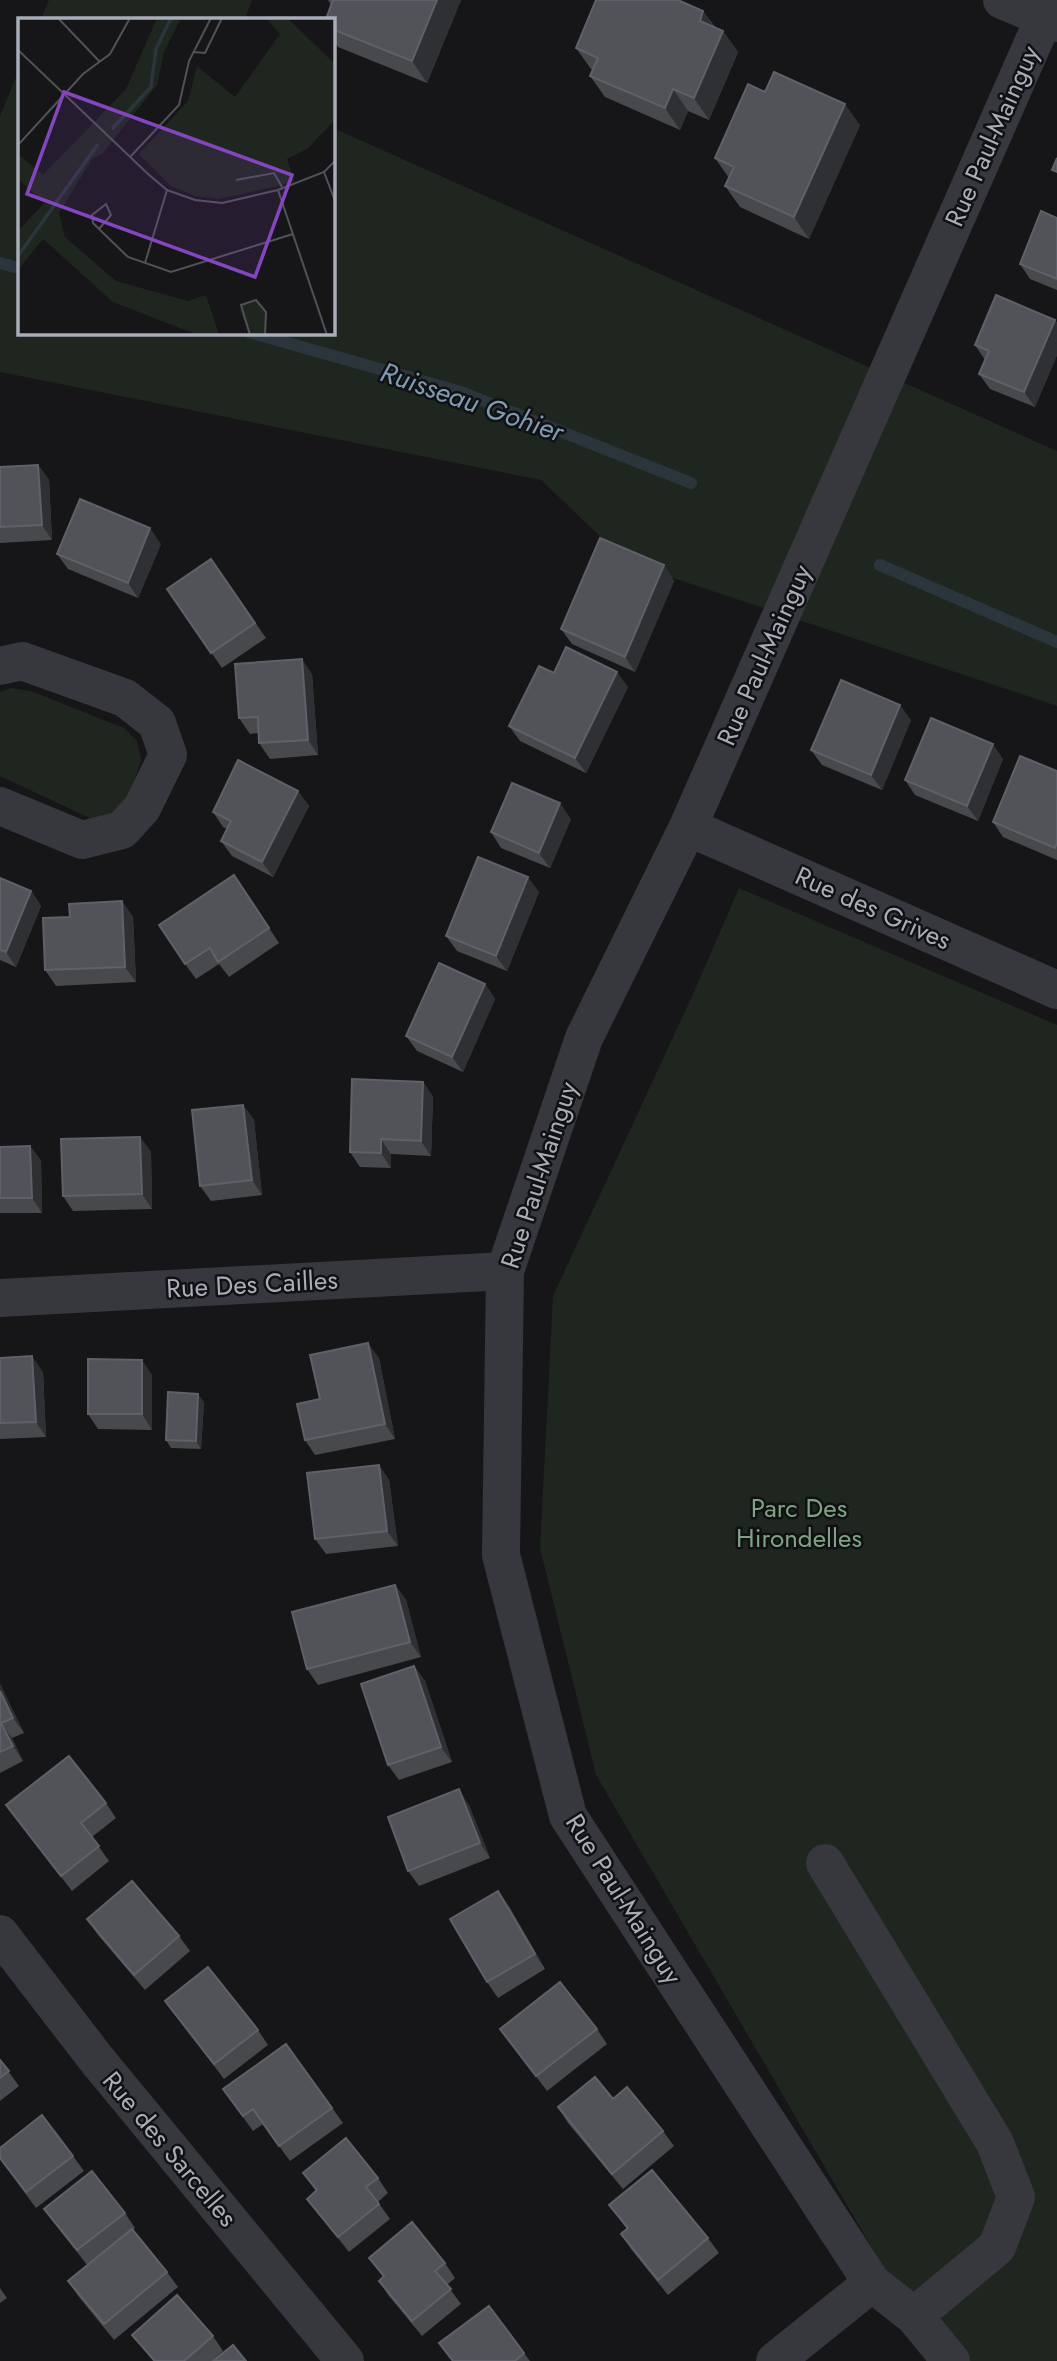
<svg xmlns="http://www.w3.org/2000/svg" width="1057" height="2361" viewBox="0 0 1057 2361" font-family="Jost,sans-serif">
<rect width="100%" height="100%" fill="#161618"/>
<path fill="#1e261f" d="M49 0H252L245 19H41Z
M19 70V332H332L333 128 1057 451V706L628 563 541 480 0 372V116Z
M11 688 31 691 124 728 137 741 141 759 132 791 112 815 92 819 0 776V692Z
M739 888 1057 1025V2361H954L882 2265 596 1775 540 1548 553 1296 694 992Z"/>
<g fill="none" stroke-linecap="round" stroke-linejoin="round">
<path stroke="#2c353c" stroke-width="12" d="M0 263 19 268
M249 332 461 392 691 483
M880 565 1057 642"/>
<path stroke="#37383d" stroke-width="38" d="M1002 0 1057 23
M0 666 22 661 125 698 157 723 168 755 142 808 122 830 82 840 0 806
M688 827 1057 990
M0 1298 505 1271
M825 1863 995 2143 1016 2197 997 2247 914 2316
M0 1934 97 2060 345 2361
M775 2361 872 2283
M951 2361 914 2316 872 2283 568 1816 501 1555 505 1271 584 1038 688 827 1052 0"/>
</g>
<path fill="#47494d" d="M328 0H461L427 83 338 47 332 38 331 5Z
M703 11 715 27 723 31 738 52 709 120 688 111 680 130 605 97 590 76 592 70 591 69 576 48Z
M765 92 860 125 809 239 740 207 725 186 729 178 715 158Z
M1057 218V290L1030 279 1020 264Z
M1055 320 1057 323V355L1035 407 990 389 979 374 985 360 975 345Z
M38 465 49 480 52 540 0 543V467Z
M161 544 138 598 68 569 57 554Z
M211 559 266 638 222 668 167 589Z
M664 565 674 581 635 672 572 644 561 629Z
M554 673 628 687 586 773 520 741 509 726Z
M312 674 318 755 270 759 259 743V733L250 734 239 718Z
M911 720 882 790 822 765 811 750Z
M1003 759 978 821 915 795 905 780Z
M1057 771V860L1003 837 993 822Z
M298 791 309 806 273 877 232 856 221 841 227 829 223 827 213 812Z
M571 819 550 868 501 848 491 832Z
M234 875 279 943 229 977 219 964 196 979 185 964Z
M0 878 31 891 41 906 16 967 0 960Z
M539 892 507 971 457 951 446 936Z
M122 901 133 917 136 982 56 986 45 970 70 917Z
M485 984 495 999 463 1072 417 1051 406 1036Z
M423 1082 433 1097 431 1156 391 1154V1168L360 1167 350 1152Z
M243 1105 254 1120 262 1195 211 1201 200 1186Z
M140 1137 151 1152 152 1209 73 1211 63 1196Z
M30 1146 41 1161 42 1213H0V1147Z
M0 1358 43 1372 46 1437 0 1439Z
M379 1358 395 1439 315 1455 305 1440 320 1399Z
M152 1375V1430L98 1429 88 1414Z
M204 1402 201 1449 171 1448 166 1440Z
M379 1465 389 1480 398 1546 326 1554 315 1539Z
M395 1585 406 1600 421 1657 318 1685 307 1669Z
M414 1666 425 1681 452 1762 399 1780 388 1765Z
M0 1684 24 1733 12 1738 23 1761 0 1773Z
M106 1803 116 1818 92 1837 109 1861 72 1891 6 1805Z
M469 1805 490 1858 419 1886 408 1871Z
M509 1906 545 1969 498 1998 487 1982Z
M87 1919 179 1936 190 1951 145 1990 98 1935Z
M165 2001 258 2030 268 2045 224 2079Z
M500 2029H597L607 2044 547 2091Z
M286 2044 343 2123 290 2161 263 2124 253 2131 223 2089Z
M0 2060 19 2086 0 2101Z
M613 2099 663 2131 674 2146 623 2189 568 2123 558 2107Z
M73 2156 84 2171 36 2208 0 2159Z
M303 2173 378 2178 388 2193 378 2202 390 2219 349 2252 307 2199 316 2191Z
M609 2205 708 2238 719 2253 668 2295 631 2249 621 2234 627 2229Z
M44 2209 125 2213 135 2228 133 2230 167 2272 178 2287 114 2340 79 2297 68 2281 108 2249 87 2265Z
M369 2258 445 2263 455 2278 447 2285 461 2304 422 2336 389 2296 379 2281 383 2277Z
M0 2288 7 2298 0 2303Z
M489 2306 530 2361H452Z
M132 2335 213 2336 223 2351 212 2361H153Z"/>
<path fill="#2f3033" d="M437 0H461L427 83 412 61Z
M703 11 718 33 700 21Z
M723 31 738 52 709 120 694 98Z
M673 89 688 111 680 130 665 108Z
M845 104 860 125 809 239 794 217Z
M1055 320 1057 323V355L1035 407 1024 392Z
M38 465 49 480 52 540 42 525Z
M150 528 161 544 138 598 128 583Z
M664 565 674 581 635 672 625 657Z
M302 659 312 674 318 755 308 740Z
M617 672 628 687 586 773 575 758Z
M900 705 911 720 882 790 871 775Z
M993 744 1003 759 978 821 967 806Z
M298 791 309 806 273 877 262 862Z
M560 803 571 819 550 868 539 853Z
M528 877 539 892 507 971 496 956Z
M31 891 41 906 16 967 6 952Z
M122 901 133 917 136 982 125 967Z
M485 984 495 999 463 1072 452 1057Z
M423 1082 433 1097 431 1156 421 1141Z
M243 1105 254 1120 262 1195 252 1180Z
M140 1137 151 1152 152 1209 142 1194Z
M381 1139 391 1154V1168L381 1153Z
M30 1146 41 1161 42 1213 32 1198Z
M368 1343 379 1358 395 1439 385 1424Z
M32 1356 43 1372 46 1437 36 1422Z
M142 1360 152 1375V1430L142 1414Z
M198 1394 204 1402 201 1449 196 1441Z
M379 1465 389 1480 398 1546 387 1531Z
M395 1585 406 1600 421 1657 410 1642Z
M414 1666 425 1681 452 1762 441 1747Z
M0 1684 24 1733 13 1718 0 1691Z
M1 1723 12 1738 23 1761 13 1746Z
M459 1789 469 1805 490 1858 480 1843Z
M498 1891 509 1906 545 1969 535 1954Z"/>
<path fill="#525359" stroke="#5f6168" stroke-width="2" d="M333 0H437L412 61 332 29V19H326Z
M596 0H678L703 11 700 21 723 31 694 98 673 89 665 108 590 76 598 58 576 48Z
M774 72 845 104 794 217 725 186 734 167 715 158 748 84 765 92Z
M1057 158V172L1052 170Z
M1041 211 1057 218V279L1020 264Z
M996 295 1055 320 1024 392 979 374 989 351 975 345Z
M38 465 42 525 0 527V467Z
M80 499 150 528 128 583 57 554Z
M600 538 664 565 625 657 561 629Z
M211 559 255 623 211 653 167 589Z
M566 647 617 672 575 758 509 726 539 666 554 673Z
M302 659 308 740 259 743 258 717 239 718 235 664Z
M841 680 900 705 871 775 811 750Z
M931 718 993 744 967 806 905 780Z
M1020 756 1057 771V842L1055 848 993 822Z
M238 760 298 791 262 862 221 841 231 821 213 812Z
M512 783 560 803 539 853 491 832Z
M478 857 528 877 496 956 446 936Z
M234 875 269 928 218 962 210 948 185 964 159 925Z
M0 878 31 891 6 952 0 950Z
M122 901 125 967 45 970 43 918 70 917 69 904Z
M439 963 485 984 452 1057 406 1036Z
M352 1079 423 1082 421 1141 381 1139V1153L350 1152Z
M243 1105 252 1180 200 1186 192 1110Z
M140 1137 142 1194 63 1196 61 1139Z
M30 1146 32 1198H0V1147Z
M368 1343 385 1424 305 1440 297 1404 320 1399 310 1355Z
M32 1356 36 1422 0 1423V1358Z
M88 1359 142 1360V1414H88Z
M168 1392 198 1394 196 1441 166 1440Z
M379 1465 387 1531 315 1539 307 1473Z
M395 1585 410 1642 307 1669 292 1612Z
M414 1666 441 1747 388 1765 361 1684Z
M0 1691 13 1718 1 1723 13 1746 0 1752Z
M69 1756 106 1803 81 1823 99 1846 61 1876 6 1805Z
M459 1789 480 1843 408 1871 388 1817Z
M132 1881 179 1936 134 1975 87 1919Z
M498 1891 535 1954 487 1982 450 1919Z
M208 1967 258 2030 214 2064 165 2001Z
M560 1982 597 2029 536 2076 500 2029Z
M286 2044 332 2108 279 2146 253 2109 243 2116 223 2089Z
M0 2060 9 2071 0 2078Z
M595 2077 613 2099 627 2087 663 2131 612 2174 558 2107Z
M42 2115 73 2156 26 2192 0 2158V2148Z
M346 2138 378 2178 366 2187 379 2204 338 2237 307 2199 317 2190 303 2173Z
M652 2170 708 2238 658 2280 621 2234 628 2228 609 2205Z
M92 2171 125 2213 77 2250 44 2209Z
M412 2222 445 2263 435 2271 451 2289 412 2321 379 2281 384 2276 369 2258Z
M132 2229 167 2272 104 2324 68 2281Z
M177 2295 213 2336 184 2361H155L132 2335Z
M489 2306 524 2353 515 2361H453L439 2343Z
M233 2345 246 2361H213Z"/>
<g text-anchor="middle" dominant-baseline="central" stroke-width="5" stroke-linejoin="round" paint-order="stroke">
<g font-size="26" fill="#a8adb8" stroke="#111113">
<text transform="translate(992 136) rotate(-66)">Rue Paul-Mainguy</text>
<text transform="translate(764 655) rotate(-66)">Rue Paul-Mainguy</text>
<text transform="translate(873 908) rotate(24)">Rue des Grives</text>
<text transform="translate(539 1175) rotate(-72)">Rue Paul-Mainguy</text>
<text transform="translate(252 1284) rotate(-3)">Rue Des Cailles</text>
<text transform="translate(624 1899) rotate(58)">Rue Paul-Mainguy</text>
<text transform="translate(170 2149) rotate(50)">Rue des Sarcelles</text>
</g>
<g font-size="26" fill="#7fa381" stroke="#111113">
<text x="799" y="1508">Parc Des<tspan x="799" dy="30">Hirondelles</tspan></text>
</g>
<g font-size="28" font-style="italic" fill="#7f9bb3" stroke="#111113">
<text transform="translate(472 402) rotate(19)">Ruisseau Gohier</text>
</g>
</g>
<g transform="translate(18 18)">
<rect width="317" height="317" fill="#161618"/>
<path d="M139 0H163L146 34 139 67 85 135 74 141 41 195 47 219 98 263 170 283 188 277 201 317H180L95 284 25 221 0 252V213L26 185 0 161V136L25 157 108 71ZM248 0H269L317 46V102L289 131 269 141 277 164 201 181 177 178 153 168 121 136 170 83 179 48 217 79 262 16ZM238 282 248 294 247 317H232L222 293 223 287Z" fill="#1e261f"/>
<path fill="none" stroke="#2c353c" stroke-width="3.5" d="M94 111 133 69 138 31 153 0M0 238 80 126"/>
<path fill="none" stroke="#505258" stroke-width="2" d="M40 0 82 44M0 32 130 156 149 172 177 182 204 185 260 172 306 154 317 143M176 34 187 35 204 0M0 127 65 56 92 36 112 0M113 138 161 87 171 43 193 0M306 154 317 183M218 162 256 155 264 169M260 172 309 317M81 211 93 197 88 186 74 197 75 205 81 211 110 239 153 254 275 216M127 245 149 172M232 317 223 287 238 282 248 294 247 317"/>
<path fill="#8446be" fill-opacity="0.15" stroke="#8446be" stroke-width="3.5" d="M46 74 274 157 237 259 9 176Z"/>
<rect width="317" height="317" fill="none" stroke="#a8adb8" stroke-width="3.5"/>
</g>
</svg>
